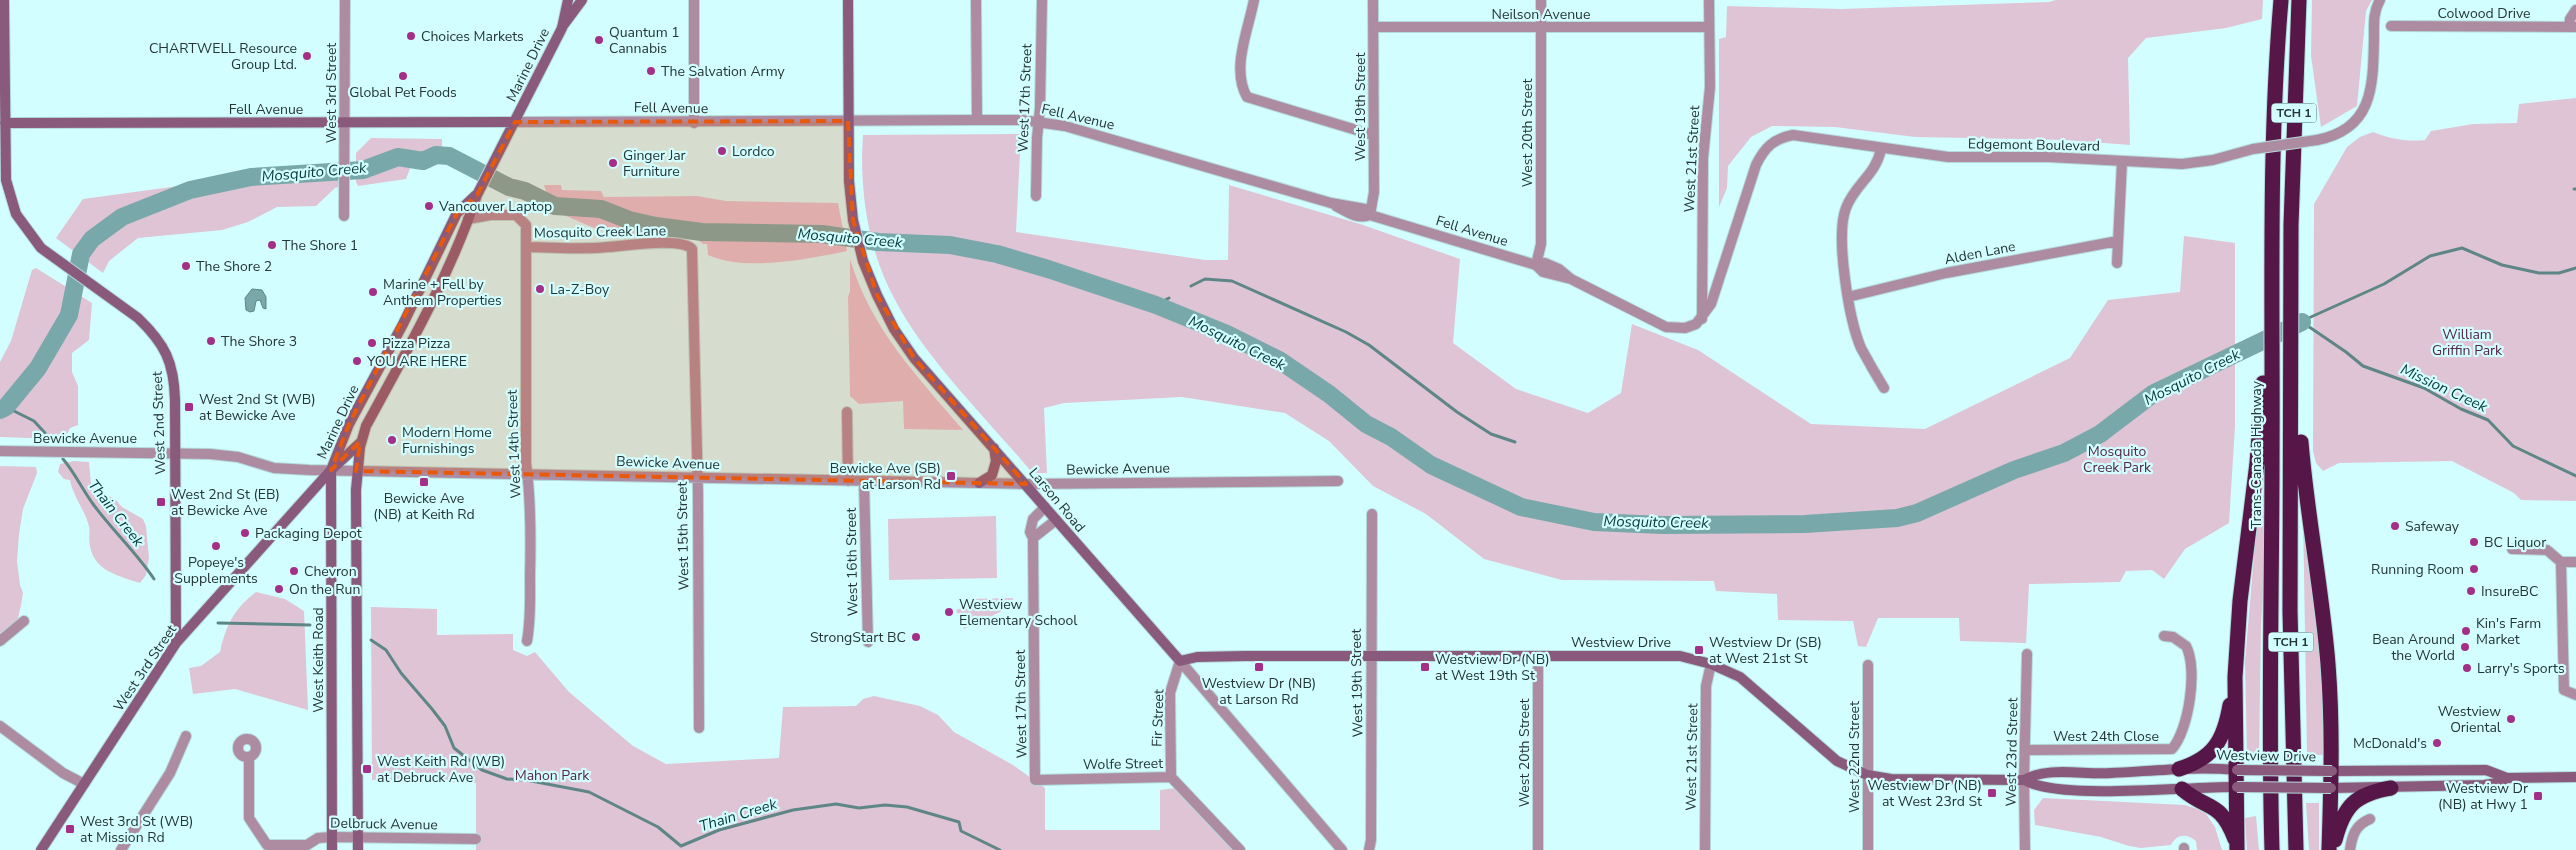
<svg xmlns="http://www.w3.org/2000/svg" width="2576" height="850" viewBox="0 0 2576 850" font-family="'Nunito Sans',sans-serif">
<rect width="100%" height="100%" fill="#d3feff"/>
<path fill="#dec4d5" d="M2056 0H2263L2262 19 2226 28 2146 38 2128 58 2130 145 2066 140 1915 137 1835 127 1772 126 1751 137 1728 166 1727 188 1719 207V39L1726 37 1727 6 1841 9 2049 2Z
M2312 0H2372L2366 11 2357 106 2321 127 2311 56Z
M2576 98V501L2521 500 2514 493 2452 461 2339 463 2323 471 2316 463 2313 451 2314 204 2347 147 2360 137 2373 132C2391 139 2406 142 2425 140L2431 131 2473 124 2517 123 2519 104Z
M1021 134 1016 232 1205 260H1228L1229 185 1360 224 1460 259 1453 343 1516 389 1588 413 1621 393 1632 324 1698 350 1811 424 1925 429 2070 358 2108 300 2180 292 2184 236 2235 243V426L2229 523 2185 549 2164 579 2152 570 2126 571 2120 582 2029 584 2026 643 1960 641 1959 618H1878L1866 647 1858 646 1853 621 1778 620 1777 594 1716 591 1714 581 1562 580 1484 559 1426 514 1373 486 1329 441 1285 413 1182 397 1064 403 1044 408 1047 473H1036L1030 470C985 417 925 358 894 298 868 250 859 189 863 135Z
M371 138 442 139V158H414L406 179 358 186 356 182V153Z
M340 164 339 187 335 188 316 206 277 207 248 222 222 230 138 238 109 261 103 273 56 238 83 199Z
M544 185H561L562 190 601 191 604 197 697 196 726 201 838 203 847 251C809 259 744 272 708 255L707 244H703L693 236 641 235 599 230 552 210Z
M850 259C871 329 917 376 963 430L904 429 903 401 859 404 850 396 848 296 850 292Z
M36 268 92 303 89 340 72 353V372L78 386V425L70 428 65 438 60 439 0 437V362L11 341 32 270Z
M74 461 89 462 91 484 98 491 115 499 122 507 143 519 146 526 149 558 146 575 140 583C119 576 94 571 90 546 88 538 91 530 88 523 83 507 73 496 70 480L64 479 58 472 60 464Z
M0 466 36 467 37 473 23 509 19 534 17 561 20 585 23 593 21 605 17 623 0 639Z
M2266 494 2267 543 2261 622 2259 759 2247 756 2245 662 2259 496Z
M2303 513 2327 719 2323 755H2307Z
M996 516 997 578 889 580 888 519Z
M256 592 285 599 304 611 308 710 235 689 193 694 189 668 201 666 220 652C226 625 234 609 256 592Z
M1013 598V606L964 629 956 610 973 604 971 599Z
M371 607 437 609V635L513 634V650L527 656 535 652 569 692 633 746 666 764 779 758 783 707 856 706 863 699 874 696 920 706 938 715 954 732 1013 765 1045 788V830H1160V790L1176 788 1233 850H476V783L372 780Z
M2043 798 2185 805 2204 811 2215 827 2222 850H2197L2196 841C2186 833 2177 834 2171 845L2141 848 2129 846 2101 837 2035 825 2034 810Z
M2306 803H2319V850H2309Z
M2256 816 2259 850H2247L2245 818Z"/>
<path fill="#78a8a9" stroke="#5f8686" d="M252 289 262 290 266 297V309L263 308 260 300 256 301 254 311 250 312 246 310 245 298Z"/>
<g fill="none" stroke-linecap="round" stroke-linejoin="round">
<path stroke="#5f8686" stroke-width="3" d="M2574 189H2576
M1191 286 1205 279 1232 281 1346 332 1369 345 1457 412 1491 434 1515 442
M1156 305 1169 298
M2302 321 2384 284 2430 256 2462 248 2502 265 2539 273H2559L2576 268
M2302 322 2346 352 2363 366 2424 388 2461 409 2488 420 2513 446 2576 476
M6 407 34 421 45 433
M63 459C75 473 82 489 93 504 112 530 136 552 154 579
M218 623 310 625
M371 640 386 650 401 673 432 709 445 726 454 748 482 770 507 779 526 780 589 792 658 827 681 846
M681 846 719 830 793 810 836 804 859 808 885 805 907 807 959 822 961 831 1000 850"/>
<path stroke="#78a8a9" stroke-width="18" d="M0 410 6 407 38 368 69 315 81 254 92 239 122 217 190 190 251 177 363 170 398 157 423 161 436 155 449 156 509 187 525 191 555 206 601 209 629 220 656 226 702 232 822 234 878 242 950 245 997 254 1048 269 1156 305 1227 334 1279 360 1329 394 1366 424 1391 437 1431 465 1521 507 1594 522 1662 525 1805 524 1897 518 1917 513 2014 470 2064 453 2100 434 2154 393 2302 322"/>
<g stroke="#b4dadb" stroke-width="12">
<path id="minor" d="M694 0V123
M976 0 977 120
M1254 0C1248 31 1231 69 1247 97L1373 135
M2391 26 2576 27
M1373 27H1709
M2569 27 2570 19 2576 10
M1881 149C1876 175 1855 184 1846 208 1835 236 1849 320 1861 348 1868 361 1876 375 1884 388
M1036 196 1037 138 1040 108 1042 0
M1370 215 1374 192 1373 0
M344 216 345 0
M468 219 490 215H516L526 225V463C531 500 531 538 530 575 530 597 531 619 527 641
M526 247C553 247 582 250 608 247 625 246 680 237 692 249L698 493 699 728
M2117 263 2122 162
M1536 265 1541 244V0
M1848 297 1946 273 2118 241
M1702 319 1703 158 1710 87 1709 0
M847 412 848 481
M0 451 210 454 238 457 274 468 309 470 1026 484 1338 481
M864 481 868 642
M1045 507 1033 519 1030 532 1033 538 1035 780 1171 777 1240 850
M1033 538 1056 520
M2512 549 2547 550 2561 562
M2576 562H2561L2564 690 2576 695
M0 641 24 621
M0 726 63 773 84 784
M238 748a9 9 0 1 1 18 0a9 9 0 1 1-18 0Z
M2025 750 2172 749C2189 730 2198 668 2186 646L2173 637 2164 636
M249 757V818L267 845H307L318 838 332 837 476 839
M1171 777 1170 693 1180 661
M2024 780 2027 654
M2184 848V850
M121 850 170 773 186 736
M1369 850 1371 840 1372 514
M1538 850V656
M1705 850 1706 686 1711 664
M1868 850V665
M2350 850C2352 836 2355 825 2370 819"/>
</g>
<g stroke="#b4dadb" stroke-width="12">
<path id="tertiary" d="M515 122 977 120H1022L1065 126 1331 203 1365 209 1370 215 1536 265 1545 263 1559 269 1571 279 1666 327 1685 328 1696 324 1711 304 1756 165C1765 147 1773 139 1793 135L1948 157H2048L2182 164 2213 160 2253 149
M2317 140C2374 129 2373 85 2374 38 2374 24 2373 12 2380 0
M1336 206C1347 212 1358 220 1370 215
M1536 265 1543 272 1571 279
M1180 661 1342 850
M2024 780 2025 850"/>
</g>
<g stroke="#b4dadb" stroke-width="12">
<path id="secondary" d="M4 0 6 180 16 214 41 248 138 318C165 344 174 362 175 400L176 643
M848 0 849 181 853 220 863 261 877 295 894 329 914 358 1180 661 1197 657 1245 656H1680L1711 664 1740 677 1837 761 1867 775 1891 779 2024 780C2061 801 2188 786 2237 787
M562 27 582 0
M5 123 515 122
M979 483 992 475 996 461 994 448
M2332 771 2486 770 2507 778
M2024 780C2049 766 2083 775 2111 773 2153 771 2195 766 2237 770
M2331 788 2484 785 2497 783 2507 778 2576 777
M41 850 176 643 331 470 360 443
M332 850 331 470 349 424 403 324 457 213 476 195
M358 850 356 490 360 447 366 426C407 351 450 275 477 195L562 28 568 0"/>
</g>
<g stroke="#b4dadb" stroke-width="17">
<path id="motorway" d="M2301 442C2307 516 2322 590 2328 664 2333 727 2331 788 2329 850
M2179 769C2214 758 2224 740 2230 705
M2182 789C2208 811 2220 800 2235 839
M2335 840C2344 806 2355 794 2391 788
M2237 850 2235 677 2240 601 2257 463 2263 383
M2272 850C2268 719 2272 588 2272 457 2273 305 2268 152 2281 0
M2296 850 2290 611 2291 225 2299 0"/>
</g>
<use href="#minor" stroke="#ad8ca2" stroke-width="10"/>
<use href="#tertiary" stroke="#ad8ca2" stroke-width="10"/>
<use href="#secondary" stroke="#895a7b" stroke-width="10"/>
<use href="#motorway" stroke="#561647" stroke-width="15"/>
<g stroke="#b4dadb" stroke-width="12" stroke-linecap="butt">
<path id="tertiary-bridge" d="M2253 149 2317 140"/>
</g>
<g stroke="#b4dadb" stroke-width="12" stroke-linecap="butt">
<path id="secondary-bridge" d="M2237 770 2332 771
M2237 787 2331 788"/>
</g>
<use href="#tertiary-bridge" stroke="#ad8ca2" stroke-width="10"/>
<use href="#secondary-bridge" stroke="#895a7b" stroke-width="10"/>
</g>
<path fill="#e8590c" fill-opacity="0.2" stroke="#e8590c" stroke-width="4" stroke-dasharray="10 6" stroke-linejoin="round" d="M848 121 853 220 877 295 914 358 1026 484 356 471 360 442 331 470 349 424 457 213 477 195 515 122Z"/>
<g fill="#a42f89" stroke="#d3feff" stroke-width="2">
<circle cx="411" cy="36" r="5"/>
<circle cx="599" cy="40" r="5"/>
<circle cx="307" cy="56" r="5"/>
<circle cx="651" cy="71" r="5"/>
<circle cx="403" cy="76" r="5"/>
<circle cx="722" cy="151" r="5"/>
<circle cx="613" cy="163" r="5"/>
<circle cx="429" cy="206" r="5"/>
<circle cx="272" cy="245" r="5"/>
<circle cx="186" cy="266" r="5"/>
<circle cx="540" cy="289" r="5"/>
<circle cx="373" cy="292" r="5"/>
<circle cx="211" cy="341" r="5"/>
<circle cx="372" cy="343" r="5"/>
<circle cx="357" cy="361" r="5"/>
<rect x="184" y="402" width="10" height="10" rx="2.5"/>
<circle cx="392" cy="440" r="5"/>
<rect x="946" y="471" width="10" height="10" rx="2.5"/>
<rect x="419" y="477" width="10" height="10" rx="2.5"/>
<rect x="156" y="497" width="10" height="10" rx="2.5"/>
<circle cx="2395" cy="526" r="5"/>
<circle cx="245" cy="533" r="5"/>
<circle cx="2474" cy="542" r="5"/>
<circle cx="216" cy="546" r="5"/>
<circle cx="2474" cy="569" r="5"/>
<circle cx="294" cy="571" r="5"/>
<circle cx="279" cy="589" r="5"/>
<circle cx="2471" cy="591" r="5"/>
<circle cx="949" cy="612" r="5"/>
<circle cx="2466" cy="631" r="5"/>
<circle cx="916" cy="637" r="5"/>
<circle cx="2465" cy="647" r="5"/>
<rect x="1694" y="645" width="10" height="10" rx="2.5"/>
<rect x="1254" y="662" width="10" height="10" rx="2.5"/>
<rect x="1420" y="662" width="10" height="10" rx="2.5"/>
<circle cx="2467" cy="668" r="5"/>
<circle cx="2511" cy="719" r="5"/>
<circle cx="2437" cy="743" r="5"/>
<rect x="362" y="764" width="10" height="10" rx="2.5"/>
<rect x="1987" y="788" width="10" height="10" rx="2.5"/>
<rect x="2533" y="791" width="10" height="10" rx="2.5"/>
<rect x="65" y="824" width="10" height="10" rx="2.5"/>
</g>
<g text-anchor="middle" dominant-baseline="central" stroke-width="4.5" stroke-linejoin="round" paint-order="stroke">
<g fill="#d3feff" stroke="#587172" stroke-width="1">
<rect x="2271.5" y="103.5" width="45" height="19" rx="4"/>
<rect x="2268.5" y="632.5" width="45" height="19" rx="4"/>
</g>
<g font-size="12" font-weight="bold" fill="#243535">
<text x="2294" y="113">TCH 1</text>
<text x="2291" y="642">TCH 1</text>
</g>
<g font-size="14" fill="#243535" stroke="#d3feff">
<text x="2484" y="13">Colwood Drive</text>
<text x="1541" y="14">Neilson Avenue</text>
<text transform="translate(528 65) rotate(-64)">Marine Drive</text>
<text transform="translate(331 93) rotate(-90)">West 3rd Street</text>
<text transform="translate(1025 98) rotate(-88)">West 17th Street</text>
<text transform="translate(1360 107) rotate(-90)">West 19th Street</text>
<text transform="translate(671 108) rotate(1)">Fell Avenue</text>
<text x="266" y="109">Fell Avenue</text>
<text transform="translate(1078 117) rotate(13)">Fell Avenue</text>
<text transform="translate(1527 133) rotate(-90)">West 20th Street</text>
<text transform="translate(2034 145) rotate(1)">Edgemont Boulevard</text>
<text transform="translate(1692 159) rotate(-87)">West 21st Street</text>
<text transform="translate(1472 231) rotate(17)">Fell Avenue</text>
<text transform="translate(600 232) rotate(-1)">Mosquito Creek Lane</text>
<text transform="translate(1980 253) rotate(-11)">Alden Lane</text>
<text transform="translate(338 422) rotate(-65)">Marine Drive</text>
<text transform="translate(159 423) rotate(-92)">West 2nd Street</text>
<text x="85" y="438">Bewicke Avenue</text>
<text transform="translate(514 444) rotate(-92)">West 14th Street</text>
<text transform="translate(2256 455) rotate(-90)">Trans-Canada Highway</text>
<text transform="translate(668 463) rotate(2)">Bewicke Avenue</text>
<text transform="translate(1118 469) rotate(-1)">Bewicke Avenue</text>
<text transform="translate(1057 500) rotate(50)">Larson Road</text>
<text transform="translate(683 536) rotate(-91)">West 15th Street</text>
<text transform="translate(852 562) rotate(-91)">West 16th Street</text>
<text x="1621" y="642">Westview Drive</text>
<text transform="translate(318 660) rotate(-90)">West Keith Road</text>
<text transform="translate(145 668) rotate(-56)">West 3rd Street</text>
<text transform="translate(1357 683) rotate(-91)">West 19th Street</text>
<text transform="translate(1021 704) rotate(-91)">West 17th Street</text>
<text transform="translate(1158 718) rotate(-88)">Fir Street</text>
<text x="2106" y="736">West 24th Close</text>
<text transform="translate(2012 752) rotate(-89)">West 23rd Street</text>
<text transform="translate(1524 753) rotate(-90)">West 20th Street</text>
<text transform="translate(2266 756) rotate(1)">Westview Drive</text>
<text transform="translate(1692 757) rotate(-89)">West 21st Street</text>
<text transform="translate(1854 757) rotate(-90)">West 22nd Street</text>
<text transform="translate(1123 764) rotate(-1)">Wolfe Street</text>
<text transform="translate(384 824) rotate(1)">Delbruck Avenue</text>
</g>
<g font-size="14" fill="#243535" stroke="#d3feff" text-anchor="start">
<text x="609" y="32">Quantum 1<tspan x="609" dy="16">Cannabis</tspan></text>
<text x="421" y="36">Choices Markets</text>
<text x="297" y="48" text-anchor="end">CHARTWELL Resource<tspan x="297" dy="16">Group Ltd.</tspan></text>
<text x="661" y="71">The Salvation Army</text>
<text x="403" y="92" text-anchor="middle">Global Pet Foods</text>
<text x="732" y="151">Lordco</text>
<text x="623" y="155">Ginger Jar<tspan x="623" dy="16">Furniture</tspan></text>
<text x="439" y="206">Vancouver Laptop</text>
<text x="282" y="245">The Shore 1</text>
<text x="196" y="266">The Shore 2</text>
<text x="383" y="284">Marine + Fell by<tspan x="383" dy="16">Anthem Properties</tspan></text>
<text x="550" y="289">La-Z-Boy</text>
<text x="221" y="341">The Shore 3</text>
<text x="382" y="343">Pizza Pizza</text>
<text x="367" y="361">YOU ARE HERE</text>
<text x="199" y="399">West 2nd St (WB)<tspan x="199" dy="16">at Bewicke Ave</tspan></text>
<text x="402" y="432">Modern Home<tspan x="402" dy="16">Furnishings</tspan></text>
<text x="941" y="468" text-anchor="end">Bewicke Ave (SB)<tspan x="941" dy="16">at Larson Rd</tspan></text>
<text x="171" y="494">West 2nd St (EB)<tspan x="171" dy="16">at Bewicke Ave</tspan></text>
<text x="424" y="498" text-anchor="middle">Bewicke Ave<tspan x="424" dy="16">(NB) at Keith Rd</tspan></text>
<text x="2405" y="526">Safeway</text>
<text x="255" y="533">Packaging Depot</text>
<text x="2484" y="542">BC Liquor</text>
<text x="216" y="562" text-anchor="middle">Popeye's<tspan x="216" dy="16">Supplements</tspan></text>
<text x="2464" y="569" text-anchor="end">Running Room</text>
<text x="304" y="571">Chevron</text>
<text x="289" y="589">On the Run</text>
<text x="2481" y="591">InsureBC</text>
<text x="959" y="604">Westview<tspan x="959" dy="16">Elementary School</tspan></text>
<text x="2476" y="623">Kin's Farm<tspan x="2476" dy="16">Market</tspan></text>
<text x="906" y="637" text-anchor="end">StrongStart BC</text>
<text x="2455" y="639" text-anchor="end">Bean Around<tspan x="2455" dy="16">the World</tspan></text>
<text x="1709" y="642">Westview Dr (SB)<tspan x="1709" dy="16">at West 21st St</tspan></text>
<text x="1435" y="659">Westview Dr (NB)<tspan x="1435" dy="16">at West 19th St</tspan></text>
<text x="2477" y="668">Larry's Sports</text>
<text x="1259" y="683" text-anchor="middle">Westview Dr (NB)<tspan x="1259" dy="16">at Larson Rd</tspan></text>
<text x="2501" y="711" text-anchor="end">Westview<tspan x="2501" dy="16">Oriental</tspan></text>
<text x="2427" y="743" text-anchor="end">McDonald's</text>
<text x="377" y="761">West Keith Rd (WB)<tspan x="377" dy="16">at Debruck Ave</tspan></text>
<text x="1982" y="785" text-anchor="end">Westview Dr (NB)<tspan x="1982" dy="16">at West 23rd St</tspan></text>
<text x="2528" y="788" text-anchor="end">Westview Dr<tspan x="2528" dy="16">(NB) at Hwy 1</tspan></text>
<text x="80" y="821">West 3rd St (WB)<tspan x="80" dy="16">at Mission Rd</tspan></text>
</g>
<g font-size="14" fill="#542748" stroke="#d3feff">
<text x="2467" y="334">William<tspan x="2467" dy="16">Griffin Park</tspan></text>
<text x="2117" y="451">Mosquito<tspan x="2117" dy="16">Creek Park</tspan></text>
<text x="552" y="775">Mahon Park</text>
</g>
<g font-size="15" font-style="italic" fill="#073839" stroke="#d3feff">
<text transform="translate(314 172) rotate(-5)">Mosquito Creek</text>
<text transform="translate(850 238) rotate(5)">Mosquito Creek</text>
<text transform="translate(1237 343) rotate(26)">Mosquito Creek</text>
<text transform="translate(2192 377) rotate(-27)">Mosquito Creek</text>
<text transform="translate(2444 388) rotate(25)">Mission Creek</text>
<text transform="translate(116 513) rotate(52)">Thain Creek</text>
<text transform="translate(1656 522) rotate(1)">Mosquito Creek</text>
<text transform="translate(738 815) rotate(-17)">Thain Creek</text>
</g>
</g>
</svg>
